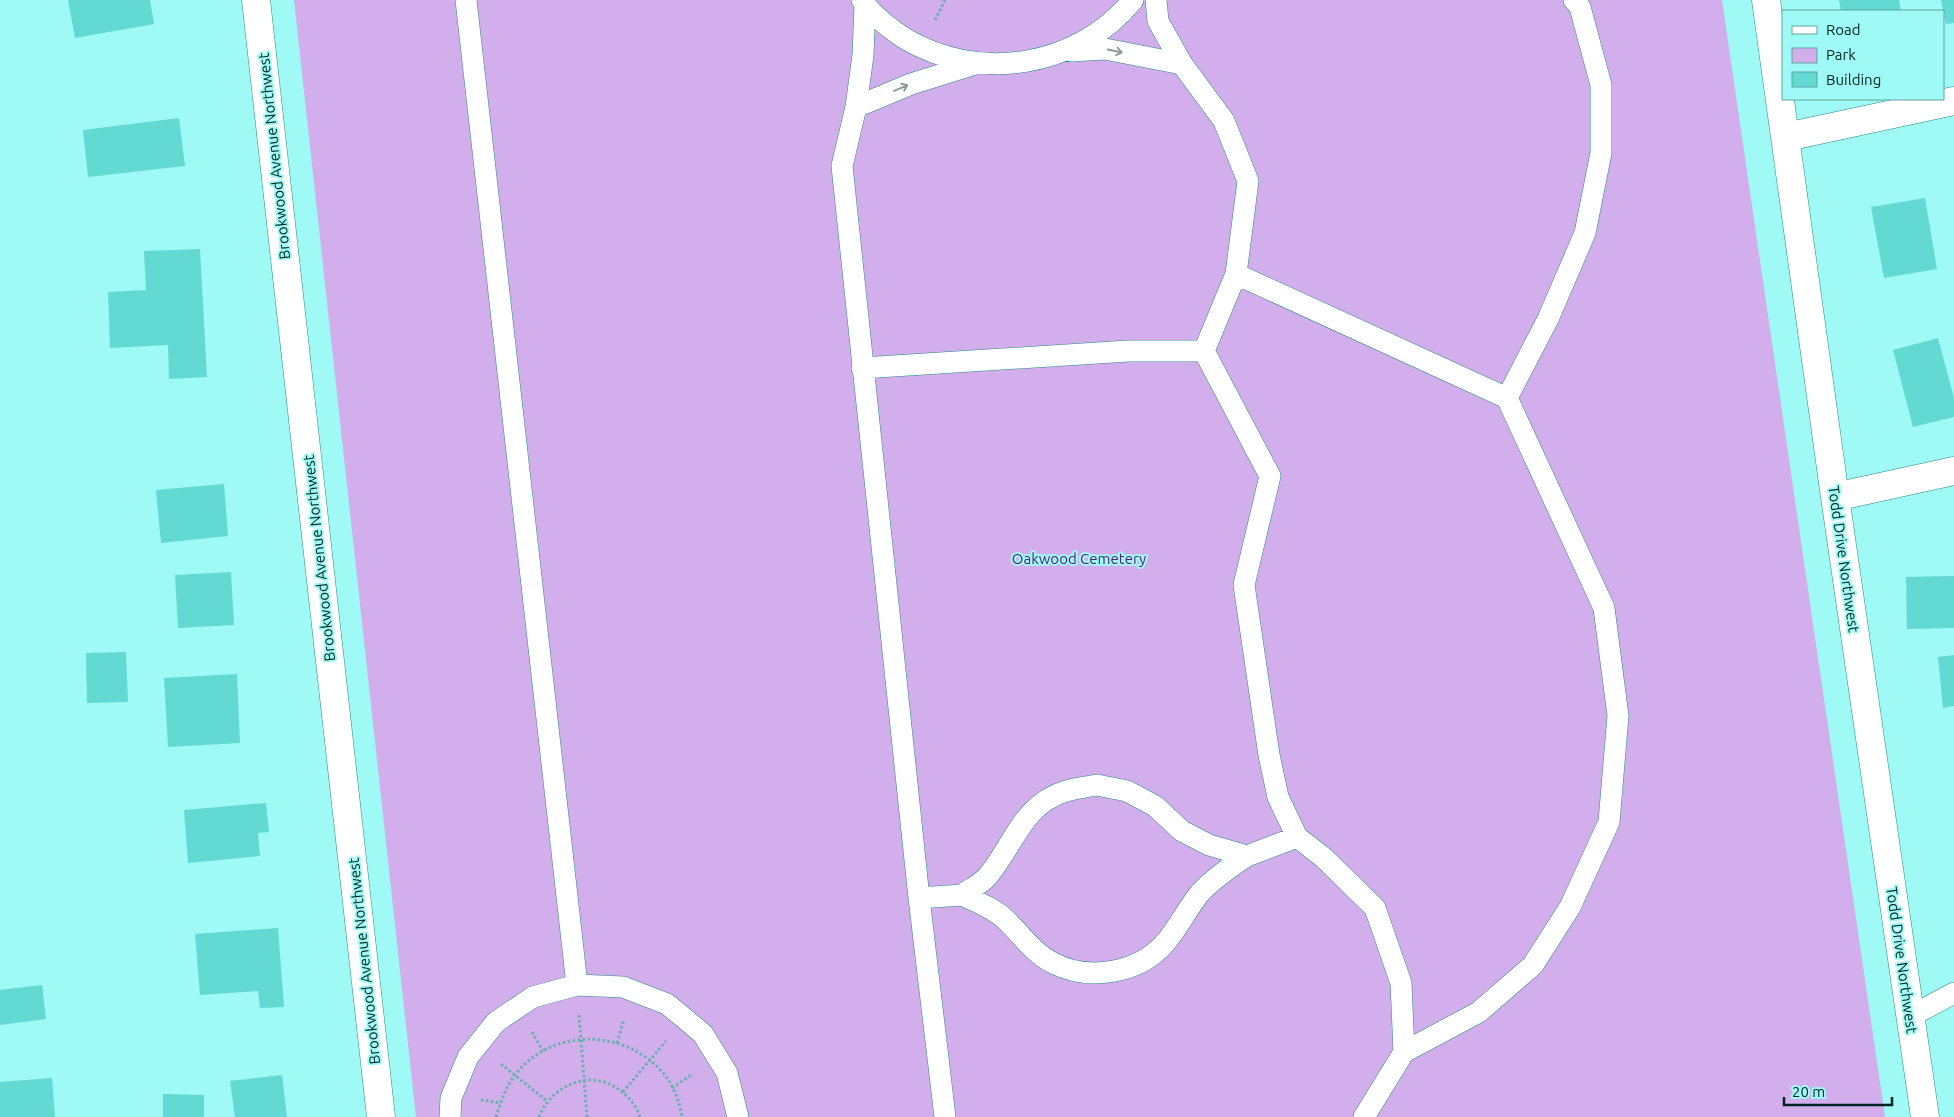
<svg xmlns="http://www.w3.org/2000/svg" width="1954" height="1117" viewBox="0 0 1954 1117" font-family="Ubuntu,sans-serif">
<rect width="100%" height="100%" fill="#9ff9f4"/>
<path fill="#d3aeec" d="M294 0H1722L1885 1117H416Z"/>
<path fill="#63d9d4" d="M68 0H150L154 24 75 38Z
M1839 0H1899L1901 11H1841Z
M1941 0H1954V23L1946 24Z
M179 118 185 166 88 177 83 130Z
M1925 198 1937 269 1884 278 1871 207Z
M200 249 207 377 169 379 168 345 110 348 108 292 146 290 144 251Z
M1938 338 1954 398V417L1913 427 1893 350Z
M224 484 228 536 161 543 156 490Z
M231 572 234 625 178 628 175 575Z
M1954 576V628L1907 629 1906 577Z
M126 652 128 702 87 703 86 653Z
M1954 655V706L1943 708 1938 657Z
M237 674 240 743 168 747 164 678Z
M266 803 269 832 258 833 260 856 188 863 184 810Z
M278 928 284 1007 260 1008 258 991 200 995 195 934Z
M42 985 46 1019 0 1025V990Z
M282 1075 287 1117H235L230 1081Z
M52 1078 55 1117H0V1082Z
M163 1094 204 1095V1117H163Z"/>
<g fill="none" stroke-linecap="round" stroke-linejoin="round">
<g stroke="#288884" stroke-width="22">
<path id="service" d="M466 0 577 985
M862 0C872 15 889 28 904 38 979 83 1077 68 1133 0
M1156 0 1158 21 1182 64 1224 121 1248 181 1236 274 1204 351
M865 5 863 55 856 107 842 166 919 898 945 1117
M1071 51 1105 49 1182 64
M856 107 911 84 975 64
M1236 274 1507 398
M862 368 1128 351H1204L1270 476 1244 585 1269 755 1278 797 1297 837 1324 858 1375 908 1401 983 1404 1052
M1097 785 1127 791 1155 806 1182 831 1209 845 1247 856C1230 867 1214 878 1200 893 1187 909 1178 928 1165 943 1138 974 1088 981 1053 963 1033 953 1021 934 1005 919 993 908 977 902 962 895 970 889 981 884 987 877 1014 846 1021 805 1066 791 1076 788 1087 787 1097 785Z
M1247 856 1297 837
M919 898 962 895
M1911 1016 1954 993
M450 1117 451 1098 468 1057 496 1022 533 997 577 985 623 987 667 1004 684 1018 703 1034 727 1073 738 1117
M1364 1117 1404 1052 1479 1012 1533 965 1570 907 1609 822 1618 716 1604 608 1507 398 1548 319 1585 233 1601 153V85L1580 7 1574 0"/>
</g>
<g stroke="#288884" stroke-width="29">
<path id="minor" d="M256 0 381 1117
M1766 0 1835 497 1925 1117
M1786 137 1954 101
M1835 497 1954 471"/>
</g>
<path stroke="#69b1ad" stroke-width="3" stroke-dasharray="2.5 2.5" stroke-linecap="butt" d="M935 20 945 0
M579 1015 587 1117
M532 1032 543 1051
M617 1043 624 1019
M501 1064 547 1101
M672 1088 693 1074
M623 1092 666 1041
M481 1100 501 1103
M496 1117C501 1102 505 1088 515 1075 554 1024 634 1029 669 1081 676 1092 680 1105 682 1117
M539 1117C552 1084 593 1067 622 1092 630 1098 637 1107 640 1117"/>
<use href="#service" stroke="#fff" stroke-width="21"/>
<use href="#minor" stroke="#fff" stroke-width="28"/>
</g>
<defs><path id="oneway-shaft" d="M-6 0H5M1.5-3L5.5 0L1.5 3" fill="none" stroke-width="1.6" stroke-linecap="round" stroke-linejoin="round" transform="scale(1.25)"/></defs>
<g stroke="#8c9c9c">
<use href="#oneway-shaft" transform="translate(1115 51) rotate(11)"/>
<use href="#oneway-shaft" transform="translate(901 88) rotate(-23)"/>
</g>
<g text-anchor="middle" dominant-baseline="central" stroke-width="4" stroke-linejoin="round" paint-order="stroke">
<g font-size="15" fill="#002422" stroke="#9ff9f4">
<text transform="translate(274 156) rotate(-96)">Brookwood Avenue Northwest</text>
<text transform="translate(319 558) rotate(-96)">Brookwood Avenue Northwest</text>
<text transform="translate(1844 559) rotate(82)">Todd Drive Northwest</text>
<text transform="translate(1902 960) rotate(82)">Todd Drive Northwest</text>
<text transform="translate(364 961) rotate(-96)">Brookwood Avenue Northwest</text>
</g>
<g font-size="15" fill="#552071" stroke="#9ff9f4">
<text x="1079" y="558">Oakwood Cemetery</text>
</g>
</g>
<rect x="1782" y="10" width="162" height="90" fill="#9ff9f4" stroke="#5fa4a0"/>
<rect x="1792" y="26" width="25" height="8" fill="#ffffff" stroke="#5fa4a0"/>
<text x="1826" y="35" font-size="15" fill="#002422">Road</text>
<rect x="1792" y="48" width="25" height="15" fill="#d3aeec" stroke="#5fa4a0"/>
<text x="1826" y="60" font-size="15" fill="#002422">Park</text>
<rect x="1792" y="72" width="25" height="15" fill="#63d9d4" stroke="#5fa4a0"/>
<text x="1826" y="85" font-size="15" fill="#002422">Building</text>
<path d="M1784 1097v8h108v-8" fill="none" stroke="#002422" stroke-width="2.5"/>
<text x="1792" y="1097" font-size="15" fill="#002422" stroke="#9ff9f4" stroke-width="4" paint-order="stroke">20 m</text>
</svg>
